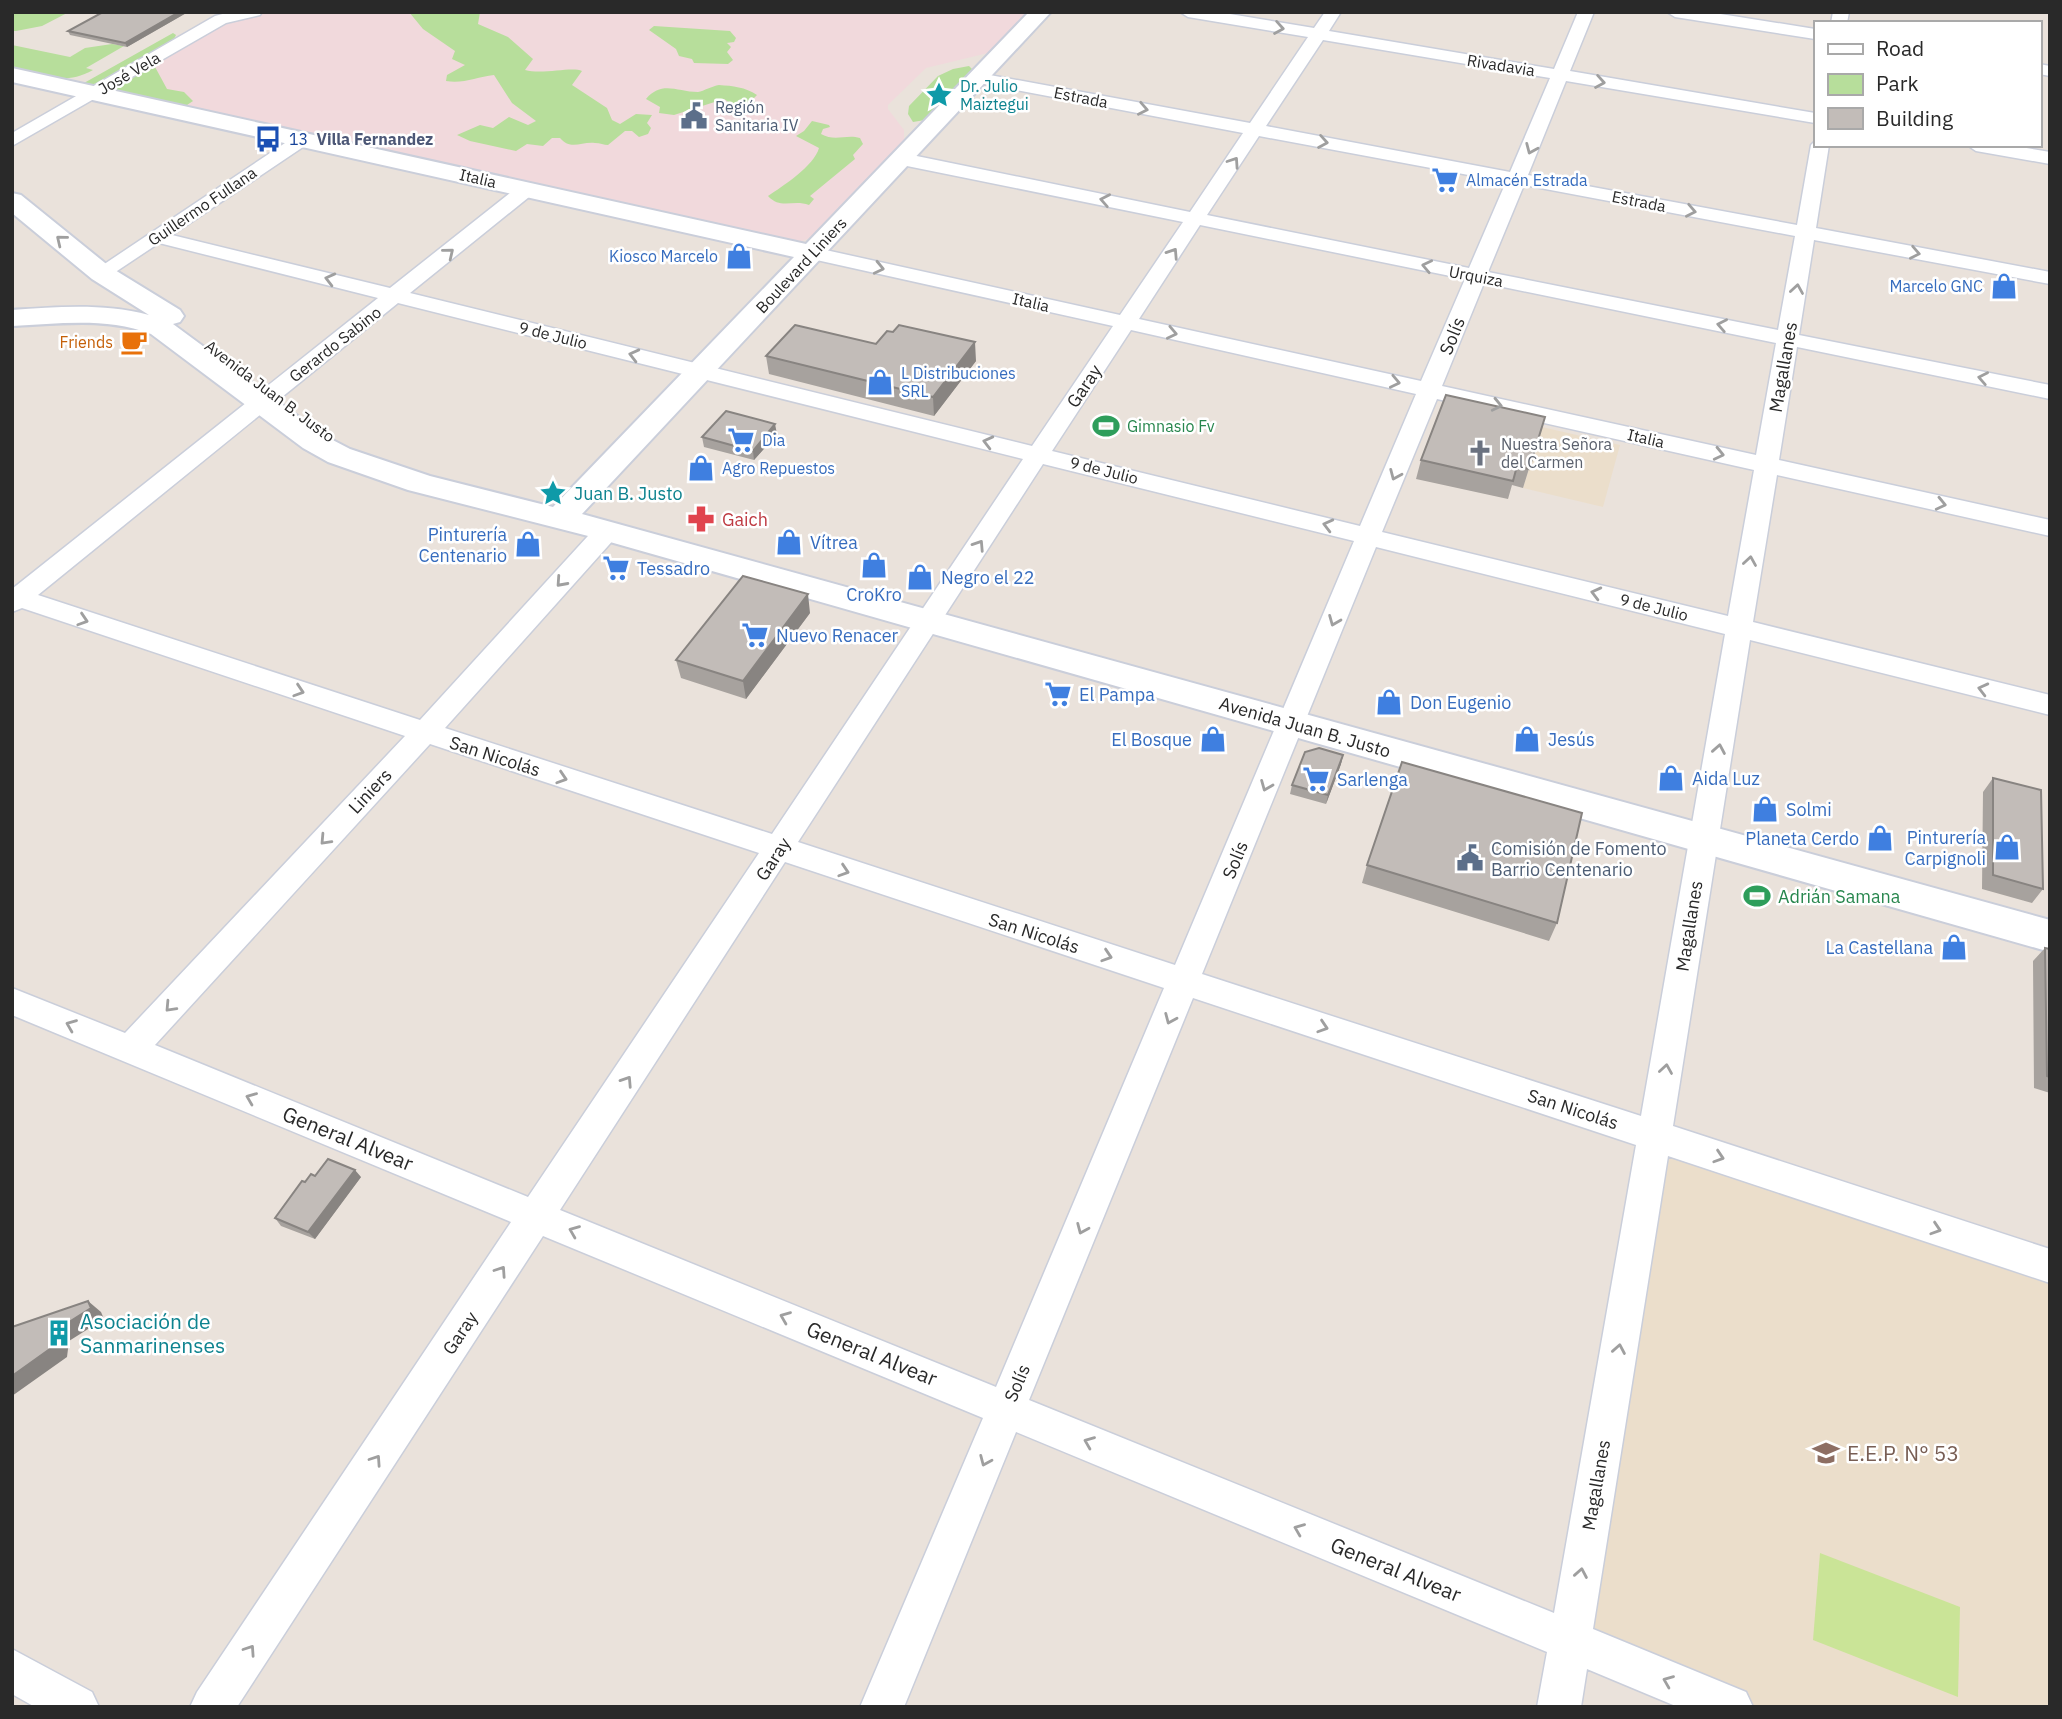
<svg xmlns="http://www.w3.org/2000/svg" width="2062" height="1719" viewBox="0 0 2062 1719" font-family="'IBM Plex Sans',sans-serif">
<rect width="100%" height="100%" fill="#eae2db"/>
<path fill="#ebdecb" d="M1542 427 1620 445 1603 507 1523 488Z
M1655 1136 2050 1266V1707H1731L1570 1640Z"/>
<path fill="#f1d9dc" d="M270 12H714L726 14 729 12H1029L988 53 926 68 888 105V109L904 130V142L813 237 799 242 116 90 120 84 228 21Z"/>
<path fill="#b7de9b" d="M12 12H69L42 26 16 31H12Z
M409 12H480L478 24 508 37 533 59 525 70C543 75 572 66 582 71L572 85 607 108 612 120 620 124 636 114 652 115 647 123 651 128 648 134 639 137 632 131H625L608 145C604 145 600 143 595 143 582 141 571 151 560 138H552L543 146 527 144 516 151 470 141 457 135 480 125 493 128 509 117 528 125 536 121 512 103 494 75C477 77 463 84 446 81L447 75 465 65 452 59 455 51 423 29Z
M654 26 730 31 736 38 734 42 727 43 731 47 727 52 733 60 728 64 694 63 692 59 679 56 676 49 649 30Z
M173 33 176 35 174 39 98 83 89 85 84 83Z
M112 44 124 46 86 68 93 70C64 86 43 76 12 69V45L70 57 85 48Z
M154 65 167 89 184 92 193 101 184 107 116 90 120 84Z
M969 66 973 70 925 120 913 122 908 114 909 106 938 76 953 69Z
M719 85C733 86 745 87 757 95L752 100 758 104 756 109H739L724 99 674 115 659 113 660 107 646 99C662 80 677 92 698 92 704 91 712 86 719 85Z
M812 121 829 125 830 127 823 129 821 134C835 142 846 134 860 138L863 144 853 155 855 159 810 196 814 199 809 205C793 199 781 210 768 196 783 186 814 166 819 148L796 136 804 131Z"/>
<path fill="#cae497" d="M1820 1553 1960 1607 1958 1697 1813 1640Z"/>
<g fill="none" stroke-linecap="round" stroke-linejoin="round">
<g stroke="#caceda" stroke-width="3">
<path id="street" d="M230 12H262L260 15 226 23 12 146V133L215 16Z
M1180 12H1218L1314 28 1325 12H1341L1329 31 1554 69 1578 12H1594L1570 71 1815 113V123L1566 81 1528 175 1797 225 1811 145 1815 141V145H1829L1816 228 2050 272V284L1814 240 1799 335 2050 385V399L1797 347 1779 460 2050 520V536L1777 475 1753 622 2050 695V715L1750 640 1673 1126 2050 1249V1283L1668 1156 1593 1629 1746 1692 1753 1707H1678L1587 1669 1581 1707H1537L1547 1652 1016 1432 904 1707H860L983 1418 543 1236 237 1707H190L197 1692 511 1222 12 1015V988L125 1033 405 736 22 608 12 612V589L378 298 159 243 108 277H94L91 273 297 135 303 134 312 139 309 143 172 235 390 288 520 185H534L537 189 534 193 410 293 1032 446 1113 326 812 259 805 257 802 253 805 249 812 247 1120 315 1183 222 902 165 893 159 902 153 1190 212 1243 133 979 83 970 78 979 73 1250 123 1308 37 1188 17ZM1323 40 1550 78 1510 172 1266 126ZM1259 136 1506 182 1469 268 1207 215ZM1524 185 1795 236 1778 330 1488 272ZM1200 225 1465 279 1421 381 1139 319ZM1484 283 1776 343 1756 455 1442 386ZM398 303 1023 459 772 834 445 728 616 537 619 531 616 525 607 523 598 525 420 720 38 595ZM1131 330 1416 394 1360 526 1052 451ZM1437 399 1754 470 1728 616 1382 532ZM1043 464 1354 541 1175 965 798 842ZM1376 547 1725 634 1641 1116 1202 974ZM430 744 759 853 528 1197 155 1045ZM785 862 1164 988 996 1387 560 1210ZM1193 998 1636 1145 1554 1613 1029 1400Z
M1667 12H1708L1815 29V39L1675 17Z
M1833 12H1849L1847 23H1831Z
M2039 64 2050 66V76L2039 74Z
M1967 145H2009L2050 152V164L1976 151Z
M12 1649 92 1692 99 1707H35L12 1694Z"/>
</g>
<g stroke="#caceda" stroke-width="4">
<path id="secondary" d="M1029 12H1051L582 514 2050 920V952L596 538 408 490 328 462 303 448 151 334C106 317 59 324 12 326V310C59 307 103 303 149 315L92 279 12 213V193L21 195 110 267 180 310 184 316 180 322 173 324 325 436 350 449 430 476 553 507 794 257 12 82V68L806 244Z"/>
</g>
<use href="#street" fill="#fff" fill-rule="evenodd"/>
<use href="#secondary" fill="#fff" fill-rule="evenodd"/>
</g>
<path fill="#a7a29e" d="M103 12H188L127 47 70 35 68 31Z
M876 344 976 361 934 416 769 374 766 356Z
M1545 417 1523 488 1512 485 1508 499 1416 479 1421 460Z
M777 434 754 460 704 447 702 437Z
M810 613 746 699 681 678 676 660Z
M1343 755 1341 764 1326 804 1290 794 1292 785Z
M1993 778 2043 889 2032 903 1982 889 1983 792Z
M1367 865 1557 923 1549 941 1362 883Z
M2045 948 2050 949V1093L2034 1088 2033 961Z
M315 1176 361 1177 315 1239 281 1226 275 1218 305 1182Z"/>
<path fill="#888481" d="M179 12H188L127 47 125 43Z
M975 342 976 361 934 416 933 397Z
M775 424 777 434 754 460 753 451Z
M808 594 810 613 746 699 743 681Z
M1343 755 1341 764 1326 804 1328 795Z
M355 1170 361 1177 315 1239 308 1232Z
M88 1301 101 1312 104 1319 69 1341 67 1357 12 1396V1376L55 1331Z"/>
<path fill="#c2bcb8" stroke="#888481" stroke-width="2" d="M103 12H179L125 43 68 31Z
M795 325 876 344 887 331 893 332 899 325 975 342 933 397 766 356Z
M1446 395 1545 417 1529 469 1517 466 1513 481 1421 460Z
M726 411 775 424 753 451 702 437Z
M743 576 808 594 743 681 676 660Z
M1319 748 1343 755 1328 795 1292 785 1305 752Z
M1402 762 1582 813 1557 923 1367 865Z
M1993 778 2041 790 2043 889 1993 875Z
M2045 948 2050 949V1077L2047 1076Z
M328 1159 355 1170 308 1232 275 1218 302 1181 305 1182 311 1174 315 1176Z
M88 1301 91 1308 55 1331 54 1346 12 1376V1327Z"/>
<defs><path id="oneway-chevron" d="M-2-3.5L2.5 0L-2 3.5" fill="none" stroke-width="1.6" stroke-linecap="round" stroke-linejoin="round" transform="scale(1.75)"/></defs>
<g stroke="#9f9f9f">
<use href="#oneway-chevron" transform="translate(1279 28) rotate(10)"/>
<use href="#oneway-chevron" transform="translate(1600 82) rotate(10)"/>
<use href="#oneway-chevron" transform="translate(1143 109) rotate(11)"/>
<use href="#oneway-chevron" transform="translate(1323 142) rotate(10)"/>
<use href="#oneway-chevron" transform="translate(1531 149) rotate(113)"/>
<use href="#oneway-chevron" transform="translate(1234 162) rotate(-56)"/>
<use href="#oneway-chevron" transform="translate(1105 200) rotate(-169)"/>
<use href="#oneway-chevron" transform="translate(1691 211) rotate(11)"/>
<use href="#oneway-chevron" transform="translate(61 240) rotate(-141)"/>
<use href="#oneway-chevron" transform="translate(449 253) rotate(-39)"/>
<use href="#oneway-chevron" transform="translate(1173 253) rotate(-57)"/>
<use href="#oneway-chevron" transform="translate(1915 253) rotate(11)"/>
<use href="#oneway-chevron" transform="translate(1427 266) rotate(-168)"/>
<use href="#oneway-chevron" transform="translate(879 268) rotate(13)"/>
<use href="#oneway-chevron" transform="translate(330 279) rotate(-166)"/>
<use href="#oneway-chevron" transform="translate(1797 289) rotate(-81)"/>
<use href="#oneway-chevron" transform="translate(1722 325) rotate(-169)"/>
<use href="#oneway-chevron" transform="translate(1172 333) rotate(12)"/>
<use href="#oneway-chevron" transform="translate(634 355) rotate(-166)"/>
<use href="#oneway-chevron" transform="translate(1983 378) rotate(-169)"/>
<use href="#oneway-chevron" transform="translate(1395 382) rotate(12)"/>
<use href="#oneway-chevron" transform="translate(1497 405) rotate(13)"/>
<use href="#oneway-chevron" transform="translate(988 442) rotate(-166)"/>
<use href="#oneway-chevron" transform="translate(1719 454) rotate(13)"/>
<use href="#oneway-chevron" transform="translate(1395 475) rotate(113)"/>
<use href="#oneway-chevron" transform="translate(1941 504) rotate(13)"/>
<use href="#oneway-chevron" transform="translate(1328 525) rotate(-166)"/>
<use href="#oneway-chevron" transform="translate(979 545) rotate(-57)"/>
<use href="#oneway-chevron" transform="translate(1750 561) rotate(-81)"/>
<use href="#oneway-chevron" transform="translate(561 582) rotate(132)"/>
<use href="#oneway-chevron" transform="translate(1596 593) rotate(-166)"/>
<use href="#oneway-chevron" transform="translate(83 620) rotate(18)"/>
<use href="#oneway-chevron" transform="translate(1334 621) rotate(112)"/>
<use href="#oneway-chevron" transform="translate(1983 689) rotate(-166)"/>
<use href="#oneway-chevron" transform="translate(299 691) rotate(18)"/>
<use href="#oneway-chevron" transform="translate(1719 749) rotate(-80)"/>
<use href="#oneway-chevron" transform="translate(562 778) rotate(18)"/>
<use href="#oneway-chevron" transform="translate(1266 786) rotate(112)"/>
<use href="#oneway-chevron" transform="translate(325 840) rotate(133)"/>
<use href="#oneway-chevron" transform="translate(844 871) rotate(18)"/>
<use href="#oneway-chevron" transform="translate(1107 956) rotate(18)"/>
<use href="#oneway-chevron" transform="translate(170 1007) rotate(133)"/>
<use href="#oneway-chevron" transform="translate(1170 1019) rotate(113)"/>
<use href="#oneway-chevron" transform="translate(71 1025) rotate(-158)"/>
<use href="#oneway-chevron" transform="translate(1323 1027) rotate(18)"/>
<use href="#oneway-chevron" transform="translate(1666 1069) rotate(-81)"/>
<use href="#oneway-chevron" transform="translate(627 1081) rotate(-57)"/>
<use href="#oneway-chevron" transform="translate(251 1098) rotate(-158)"/>
<use href="#oneway-chevron" transform="translate(1719 1157) rotate(18)"/>
<use href="#oneway-chevron" transform="translate(1082 1229) rotate(113)"/>
<use href="#oneway-chevron" transform="translate(1936 1229) rotate(18)"/>
<use href="#oneway-chevron" transform="translate(574 1231) rotate(-158)"/>
<use href="#oneway-chevron" transform="translate(501 1271) rotate(-56)"/>
<use href="#oneway-chevron" transform="translate(785 1317) rotate(-158)"/>
<use href="#oneway-chevron" transform="translate(1619 1349) rotate(-80)"/>
<use href="#oneway-chevron" transform="translate(1089 1442) rotate(-158)"/>
<use href="#oneway-chevron" transform="translate(376 1460) rotate(-56)"/>
<use href="#oneway-chevron" transform="translate(985 1461) rotate(113)"/>
<use href="#oneway-chevron" transform="translate(1299 1529) rotate(-158)"/>
<use href="#oneway-chevron" transform="translate(1581 1573) rotate(-80)"/>
<use href="#oneway-chevron" transform="translate(250 1650) rotate(-56)"/>
<use href="#oneway-chevron" transform="translate(1668 1681) rotate(-158)"/>
</g>
<defs>
<g id="sight-bare" transform="scale(2.1)"><path d="M0-6L1.8-2.2L6-1.7L2.9 1.2L3.7 5.4L0 3.3L-3.7 5.4L-2.9 1.2L-6-1.7L-1.8-2.2Z" fill="#0f9aa8" stroke="#fff" stroke-width="2.5" paint-order="stroke"/></g>
<g id="civic-bare" transform="scale(2.1)"><path d="M-.6-6.5H3V-4.5H.6V-3L4-1V1h2V6H-6V1h2V-1L-.6-3ZM-1.2 2.5V6h2.4V2.5Z" fill="#5c6f8a" stroke="#fff" stroke-width="2.5" paint-order="stroke"/></g>
<g id="bus-bare" transform="scale(2.1)"><path d="M-5-6H5V4H4V6H2V4H-2V6H-4V4H-5ZM-3.5-4V0h7V-4ZM-3.5 1.2v1.5H-2V1.2ZM2 1.2v1.5H3.5V1.2Z" fill="#1a4fb4" stroke="#fff" stroke-width="2.5" paint-order="stroke"/></g>
<g id="supermarket-bare" transform="scale(2.1)"><path d="M-6-5.5h2.5l.6 2H6L4.5 2H-2.5L-4.4-4H-6ZM-1.5 3.2a1.3 1.3 0 1 0 .1 0ZM3 3.2a1.3 1.3 0 1 0 .1 0Z" fill="#3f7fe0" stroke="#fff" stroke-width="2.5" paint-order="stroke"/></g>
<g id="shop-bare" transform="scale(2.1)"><path d="M-5-2.5h2.3a2.7 3.5 0 0 1 5.4 0H5L5.5 6h-11ZM-1.5-2.5h3a1.5 2.3 0 0 0-3 0Z" fill="#3f7fe0" stroke="#fff" stroke-width="2.5" paint-order="stroke"/></g>
<g id="cafe-bare" transform="scale(2.1)"><path d="M-5.5-4.5H6V0H3Q3 3.5 0 3.5H-2.5Q-5.5 3.5-5.5 0ZM3-3.2v2h1.7v-2ZM-6 4.5H4V6H-6Z" fill="#e8710a" stroke="#fff" stroke-width="2.5" paint-order="stroke"/></g>
<g id="stadium-bare" transform="scale(2.1)"><path d="M0-5a6.5 5 0 1 0 0 10a6.5 5 0 1 0 0-10ZM-3.5-1.8h7v3.6h-7Z" fill="#2e9e5b" stroke="#fff" stroke-width="2.5" paint-order="stroke"/></g>
<g id="church-bare" transform="scale(2.1)"><path d="M-1.2-6h2.4v3.5h3.3v2.4h-3.3V6h-2.4V-.1h-3.3v-2.4h3.3Z" fill="#6b7280" stroke="#fff" stroke-width="2.5" paint-order="stroke"/></g>
<g id="pharmacy-bare" transform="scale(2.1)"><path d="M-2-6h4v4h4v4h-4v4h-4v-4h-4v-4h4Z" fill="#e0444e" stroke="#fff" stroke-width="2.5" paint-order="stroke"/></g>
<g id="building-bare" transform="scale(2.1)"><path d="M-4-6H4V6H1V3H-1V6H-4ZM-2.5-4.3h1.7v1.8h-1.7ZM.8-4.3h1.7v1.8H.8ZM-2.5-1h1.7V.8h-1.7ZM.8-1h1.7V.8H.8Z" fill="#0f9aa8" stroke="#fff" stroke-width="2.5" paint-order="stroke"/></g>
<g id="school-bare" transform="scale(2.1)"><path d="M0-5L7-2L0 1L-7-2ZM-4 1L0 2.5L4 1V4Q0 6-4 4Z" fill="#8d6e63" stroke="#fff" stroke-width="2.5" paint-order="stroke"/></g>
</defs>
<g fill-rule="evenodd">
<use href="#sight-bare" x="939" y="95"/>
<use href="#civic-bare" x="694" y="116"/>
<use href="#bus-bare" x="268" y="139"/>
<use href="#supermarket-bare" x="1445" y="180"/>
<use href="#shop-bare" x="739" y="256"/>
<use href="#shop-bare" x="2004" y="286"/>
<use href="#cafe-bare" x="134" y="342"/>
<use href="#shop-bare" x="880" y="382"/>
<use href="#stadium-bare" x="1106" y="426"/>
<use href="#supermarket-bare" x="741" y="440"/>
<use href="#church-bare" x="1480" y="453"/>
<use href="#shop-bare" x="701" y="468"/>
<use href="#sight-bare" x="553" y="493"/>
<use href="#pharmacy-bare" x="701" y="519"/>
<use href="#shop-bare" x="789" y="542"/>
<use href="#shop-bare" x="528" y="544"/>
<use href="#shop-bare" x="874" y="565"/>
<use href="#supermarket-bare" x="616" y="568"/>
<use href="#shop-bare" x="920" y="577"/>
<use href="#supermarket-bare" x="755" y="635"/>
<use href="#supermarket-bare" x="1058" y="694"/>
<use href="#shop-bare" x="1389" y="702"/>
<use href="#shop-bare" x="1213" y="739"/>
<use href="#shop-bare" x="1527" y="739"/>
<use href="#shop-bare" x="1671" y="778"/>
<use href="#supermarket-bare" x="1316" y="779"/>
<use href="#shop-bare" x="1765" y="809"/>
<use href="#shop-bare" x="1880" y="838"/>
<use href="#shop-bare" x="2007" y="847"/>
<use href="#civic-bare" x="1470" y="858"/>
<use href="#stadium-bare" x="1757" y="896"/>
<use href="#shop-bare" x="1954" y="947"/>
<use href="#building-bare" x="59" y="1333"/>
<use href="#school-bare" x="1826" y="1453"/>
</g>
<g text-anchor="middle" dominant-baseline="central" stroke-width="5" stroke-linejoin="round" paint-order="stroke">
<g font-size="16" fill="#292929" stroke="#fff">
<text transform="translate(1501 65) rotate(9)">Rivadavia</text>
<text transform="translate(129 73) rotate(-30)">José Vela</text>
<text transform="translate(1081 97) rotate(11)">Estrada</text>
<text transform="translate(478 178) rotate(13)">Italia</text>
<text transform="translate(1639 201) rotate(11)">Estrada</text>
<text transform="translate(202 206) rotate(-34)">Guillermo Fullana</text>
<text transform="translate(801 265) rotate(-47)">Boulevard Liniers</text>
<text transform="translate(1476 276) rotate(11)">Urquiza</text>
<text transform="translate(1031 302) rotate(13)">Italia</text>
<text transform="translate(553 335) rotate(14)">9 de Julio</text>
<text transform="translate(335 344) rotate(-38)">Gerardo Sabino</text>
<text transform="translate(270 391) rotate(37)">Avenida Juan B. Justo</text>
<text transform="translate(1646 438) rotate(13)">Italia</text>
<text transform="translate(1104 470) rotate(14)">9 de Julio</text>
<text transform="translate(1654 607) rotate(14)">9 de Julio</text>
</g>
<g font-size="16" fill="#0d838f" stroke="#fff" text-anchor="start">
<text x="960" y="86">Dr. Julio<tspan x="960" dy="18">Maiztegui</tspan></text>
</g>
<g font-size="16" fill="#4e5e75" stroke="#fff" text-anchor="start">
<text x="715" y="107">Región<tspan x="715" dy="18">Sanitaria IV</tspan></text>
</g>
<g font-size="16" fill="#164399" stroke="#fff" text-anchor="start">
<text x="289" y="139">13</text>
</g>
<g font-size="16" font-weight="bold" fill="#4c5776" stroke="#fff">
<text x="375" y="139">Villa Fernandez</text>
</g>
<g font-size="16" fill="#366cbe" stroke="#fff" text-anchor="start">
<text x="1466" y="180">Almacén Estrada</text>
<text x="718" y="256" text-anchor="end">Kiosco Marcelo</text>
<text x="1983" y="286" text-anchor="end">Marcelo GNC</text>
<text x="901" y="373">L Distribuciones<tspan x="901" dy="18">SRL</tspan></text>
<text x="762" y="440">Dia</text>
<text x="722" y="468">Agro Repuestos</text>
</g>
<g font-size="16" fill="#c56008" stroke="#fff" text-anchor="end">
<text x="113" y="342">Friends</text>
</g>
<g font-size="16" fill="#27864d" stroke="#fff" text-anchor="start">
<text x="1127" y="426">Gimnasio Fv</text>
</g>
<g font-size="16" fill="#5b616d" stroke="#fff" text-anchor="start">
<text x="1501" y="444">Nuestra Señora<tspan x="1501" dy="18">del Carmen</tspan></text>
</g>
<g font-size="18" fill="#292929" stroke="#fff">
<text transform="translate(1452 336) rotate(-68)">Solís</text>
<text transform="translate(1783 367) rotate(-80)">Magallanes</text>
<text transform="translate(1084 386) rotate(-56)">Garay</text>
<text transform="translate(1305 727) rotate(16)">Avenida Juan B. Justo</text>
<text transform="translate(495 756) rotate(18)">San Nicolás</text>
<text transform="translate(370 791) rotate(-47)">Liniers</text>
<text transform="translate(773 859) rotate(-57)">Garay</text>
<text transform="translate(1235 860) rotate(-68)">Solís</text>
<text transform="translate(1689 926) rotate(-81)">Magallanes</text>
<text transform="translate(1034 933) rotate(18)">San Nicolás</text>
<text transform="translate(1573 1109) rotate(18)">San Nicolás</text>
<text transform="translate(460 1333) rotate(-56)">Garay</text>
<text transform="translate(1017 1383) rotate(-67)">Solís</text>
<text transform="translate(1596 1485) rotate(-80)">Magallanes</text>
</g>
<g font-size="18" fill="#0d838f" stroke="#fff" text-anchor="start">
<text x="574" y="493">Juan B. Justo</text>
</g>
<g font-size="18" fill="#be3a42" stroke="#fff" text-anchor="start">
<text x="722" y="519">Gaich</text>
</g>
<g font-size="18" fill="#366cbe" stroke="#fff" text-anchor="start">
<text x="507" y="534" text-anchor="end">Pinturería<tspan x="507" dy="21">Centenario</tspan></text>
<text x="810" y="542">Vítrea</text>
<text x="637" y="568">Tessadro</text>
<text x="941" y="577">Negro el 22</text>
<text x="874" y="594" text-anchor="middle">CroKro</text>
<text x="776" y="635">Nuevo Renacer</text>
<text x="1079" y="694">El Pampa</text>
<text x="1410" y="702">Don Eugenio</text>
<text x="1192" y="739" text-anchor="end">El Bosque</text>
<text x="1548" y="739">Jesús</text>
<text x="1692" y="778">Aida Luz</text>
<text x="1337" y="779">Sarlenga</text>
<text x="1786" y="809">Solmi</text>
<text x="1986" y="837" text-anchor="end">Pinturería<tspan x="1986" dy="21">Carpignoli</tspan></text>
<text x="1859" y="838" text-anchor="end">Planeta Cerdo</text>
<text x="1933" y="947" text-anchor="end">La Castellana</text>
</g>
<g font-size="18" fill="#4e5e75" stroke="#fff" text-anchor="start">
<text x="1491" y="848">Comisión de Fomento<tspan x="1491" dy="21">Barrio Centenario</tspan></text>
</g>
<g font-size="18" fill="#27864d" stroke="#fff" text-anchor="start">
<text x="1778" y="896">Adrián Samana</text>
</g>
<g font-size="21" fill="#292929" stroke="#fff">
<text transform="translate(348 1138) rotate(22)">General Alvear</text>
<text transform="translate(872 1353) rotate(22)">General Alvear</text>
<text transform="translate(1396 1569) rotate(22)">General Alvear</text>
</g>
<g font-size="21" fill="#0d838f" stroke="#fff" text-anchor="start">
<text x="80" y="1321">Asociación de<tspan x="80" dy="24">Sanmarinenses</tspan></text>
</g>
<g font-size="21" fill="#785e54" stroke="#fff" text-anchor="start">
<text x="1847" y="1453">E.E.P. N° 53</text>
</g>
</g>
<rect width="2062" height="1719" fill="none" stroke="#292929" stroke-width="28"/>
<rect x="1814" y="21" width="228" height="126" fill="#ffffff" stroke="#a9a9a9" stroke-width="2"/>
<rect x="1828" y="44" width="35" height="10" fill="#ffffff" stroke="#a9a9a9" stroke-width="2"/>
<text x="1876" y="56" font-size="21" fill="#292929">Road</text>
<rect x="1828" y="74" width="35" height="21" fill="#b7de9b" stroke="#a9a9a9" stroke-width="2"/>
<text x="1876" y="91" font-size="21" fill="#292929">Park</text>
<rect x="1828" y="108" width="35" height="21" fill="#c2bcb8" stroke="#a9a9a9" stroke-width="2"/>
<text x="1876" y="126" font-size="21" fill="#292929">Building</text>
</svg>
